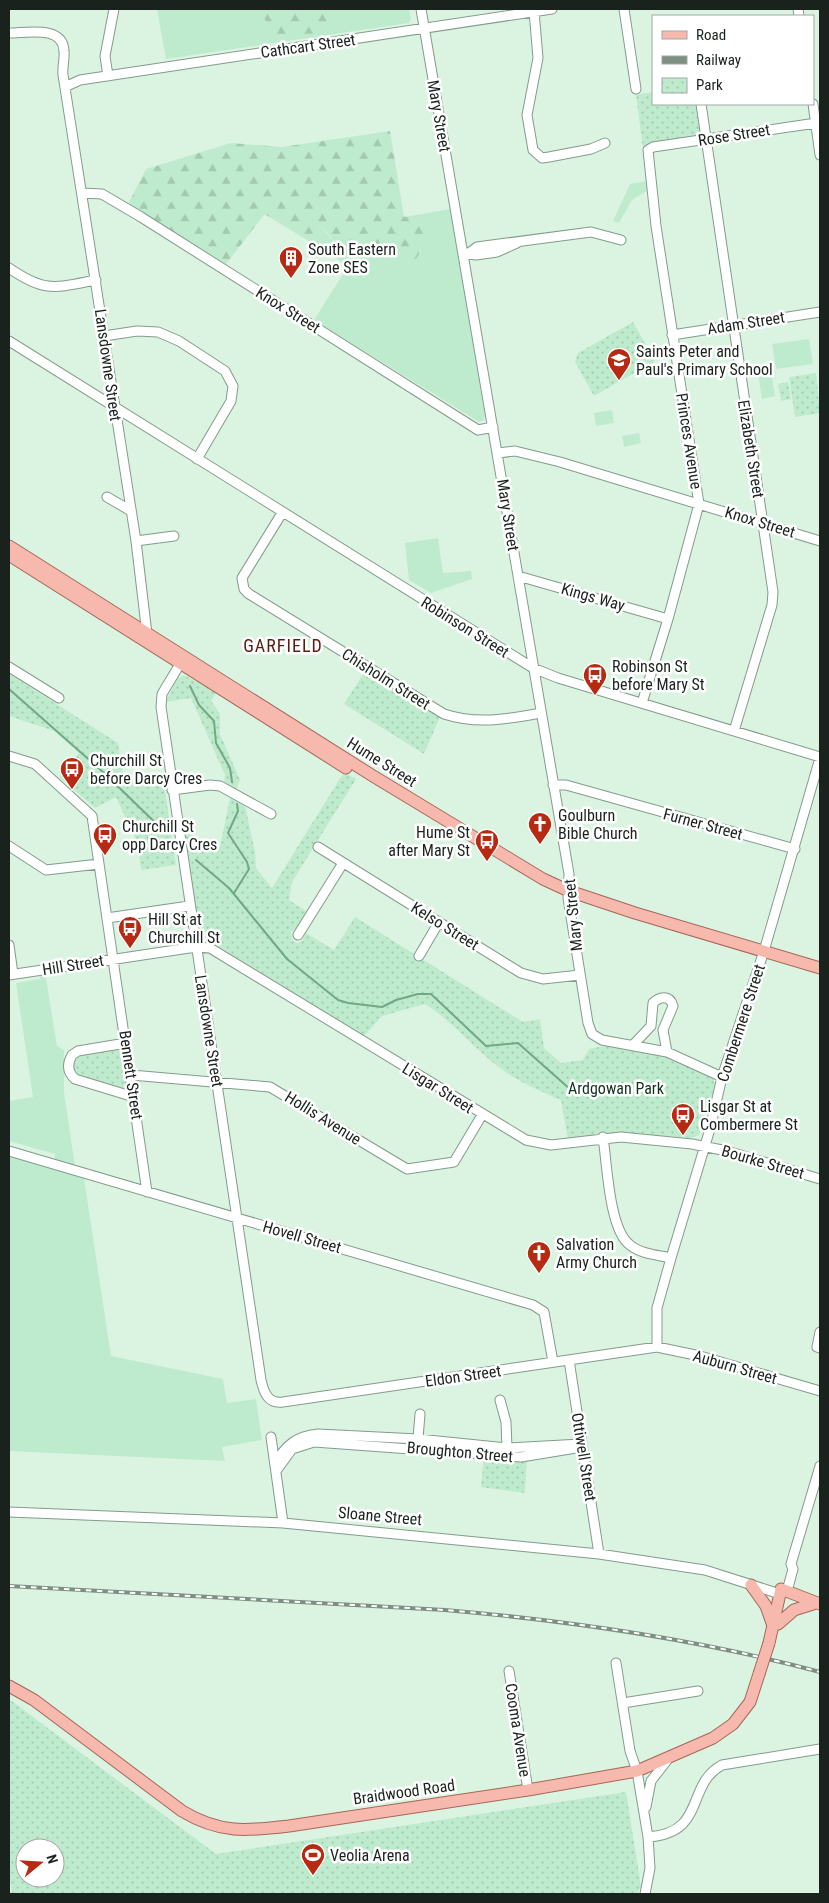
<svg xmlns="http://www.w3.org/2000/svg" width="829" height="1903" viewBox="0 0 829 1903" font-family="'Roboto Condensed',sans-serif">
<defs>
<pattern id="forest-firs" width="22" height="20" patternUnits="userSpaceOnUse" patternTransform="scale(1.25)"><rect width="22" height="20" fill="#beebcd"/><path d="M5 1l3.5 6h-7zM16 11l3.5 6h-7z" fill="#a3c9af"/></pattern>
<pattern id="park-dots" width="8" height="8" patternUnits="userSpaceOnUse" patternTransform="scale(1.25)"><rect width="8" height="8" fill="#beebcd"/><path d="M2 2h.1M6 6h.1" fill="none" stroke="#a3c9af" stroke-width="1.8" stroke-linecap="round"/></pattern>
</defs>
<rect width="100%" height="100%" fill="#dbf4e2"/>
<path fill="#beebcd" d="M157 9H409L411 19 409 23 166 59Z
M648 181V190L632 200 619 223 613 221 630 184Z
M451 209 485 416 484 420 479 422 314 320 348 266 307 240 320 227C327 231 328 237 334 241 340 246 364 251 372 251 378 251 384 247 391 248L395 252 421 253C420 240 428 227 428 213Z
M809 339 813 364 776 369 772 344Z
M771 372 775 396 762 399 758 373Z
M612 410 614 423 596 426 594 413Z
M639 433 641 443 624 447 622 436Z
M438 538 443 573 471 571 472 579 431 593 409 580 405 543Z
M45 973 57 1046 64 1050V1092L75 1166 55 1161V1154L9 1141V1101L33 1097 16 983 40 979 39 974Z
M9 1155 84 1178 111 1356 223 1379 227 1403 256 1399 262 1440 222 1447 225 1461 9 1451Z"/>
<path fill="url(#forest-firs)" d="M269 9H326L330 34 276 42 264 17V12Z
M390 131 404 217 428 213C428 226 422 257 412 263L397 258 391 248 364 251 357 247 336 244 326 231 320 227 307 240 266 215H264L226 264 128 204 146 169 231 143 282 147Z"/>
<path fill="url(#park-dots)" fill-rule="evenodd" d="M653 92V104H698L702 132 701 136 649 144 643 148 636 95Z
M633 322 655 361 594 396 575 362 578 353Z
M816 373 820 413 795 417 789 377Z
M788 382 791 399 781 401 778 384Z
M365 671 440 717 424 754 344 704Z
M9 674 118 743 124 782 163 777 176 865 141 870 138 844 116 797 95 808 59 777 79 753 54 731 9 716Z
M184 675 217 692 211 701 220 714V734L240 780 236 789 224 783 225 775 191 698 166 702 177 679Z
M344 772 356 779 292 882 289 900 309 913 300 925 291 932 293 941 297 943 302 941 306 933 334 950 355 917 523 1022 540 1019 544 1048 561 1063 583 1060 589 1049 615 1044 655 1052 713 1077 715 1085 699 1135 692 1138 618 1132 568 1139 561 1100C541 1091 521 1083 501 1069 474 1049 454 1022 425 1004L382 1016 364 1036 204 937 199 928 183 831 220 847 231 793 244 801 255 852 256 868 272 888Z
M118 1049 123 1052 127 1085 120 1090 81 1078 75 1074 73 1063 81 1055Z
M484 1456 527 1458 525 1493 481 1487Z
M9 1699 216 1854 626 1792 641 1886 637 1894H12L9 1872ZM25 1848H55V1878H25Z"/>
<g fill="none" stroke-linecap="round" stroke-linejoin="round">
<path stroke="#72a884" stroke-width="2" d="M190 686 199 705 214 721 216 743 230 768 232 782
M9 689 103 772 166 833
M196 860 229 888 287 959 338 1000 348 1003 382 1007 396 1000 418 994H431L486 1046 518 1043 571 1090 578 1093 607 1090
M234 893 249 869 247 862 228 833 238 811 237 804"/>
<g stroke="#849b8b" stroke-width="11">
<path id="minor" d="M421 9 569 874 568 898 588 1023 592 1034 602 1040 667 1052 722 1077
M624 9 636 89
M798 9 799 16
M534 11 538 58 527 115 533 150 542 158 549 157 591 149 605 143
M9 33C27 33 63 25 64 51 65 59 62 67 63 75L136 541 147 634 146 638
M108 76 105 56 114 9
M65 87 80 80 552 9
M701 104 773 592 772 605 734 731
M813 104 820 155
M82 193 102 194 141 217 478 430 493 427
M465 253 476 255 497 252 517 243
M469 253 477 247 591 232 621 240
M9 268C45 293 55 288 96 280
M672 335 820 312
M104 336 137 331 158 332 179 341 225 371 233 386 231 401 197 459
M9 341 533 668 558 678 820 757
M498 453 515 451 560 462 820 541
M107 497 131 511
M282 513 242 578 244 589 249 594 444 714C478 725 507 719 541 713
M136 541 174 536
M518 576 668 619
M180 664 162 694 161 707 261 1380C264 1393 268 1404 283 1402L657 1347 700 1356 820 1391
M9 667 59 698
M642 703 668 619 699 504 656 226 648 150 653 147 816 123
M9 756 35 764 92 816 147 1192
M553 785H566L795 849
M172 790 210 785 220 786 271 814
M9 846 46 870 99 864
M318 847 521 973 543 979 580 975
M107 918 189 906
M298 935 343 863
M9 945 13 974
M419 956 439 922
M9 975 196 947 210 948 526 1140 551 1145 621 1137 692 1144 727 1151 820 1179
M126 1043 78 1051 72 1055C67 1064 67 1072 75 1079L134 1097
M634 1044 651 1026 653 1003C660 996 670 995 673 1006L663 1030 667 1052
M131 1075 270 1087 407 1169 454 1162 482 1115
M603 1137C607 1163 609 1230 630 1245 641 1254 657 1255 671 1258
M9 1151 533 1305 544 1312 553 1362
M820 1332 817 1347 820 1348
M657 1347V1308L671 1258 710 1129 722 1077 764 951 820 758
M569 1360 599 1554
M500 1400 506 1422 507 1448
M271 1437 283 1523
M418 1439 420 1414
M275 1464C285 1446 296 1436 318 1434L418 1439 507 1448 581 1444
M276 1471 292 1449 314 1442 521 1457 576 1448 581 1444
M9 1512 283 1523 599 1554 705 1570 780 1594
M787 1591 793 1569 791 1564 820 1466
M616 1663 630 1751 637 1771 648 1837 650 1868 645 1894
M509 1671 528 1790
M623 1703 698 1691
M646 1807 651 1781 668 1759
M648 1837C707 1833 685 1785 722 1765L820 1749"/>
</g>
<g stroke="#a66657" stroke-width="13">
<path id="major" d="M9 546 373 776 543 879 569 891 635 913 820 968
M9 555 346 768
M751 1585 766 1606 772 1623
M778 1624 794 1610 813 1604
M769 1643 781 1589 820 1604
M9 1686 34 1700 182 1811C220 1834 247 1831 289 1826L528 1790 637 1771 713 1738 733 1724 750 1702 759 1674"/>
</g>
<use href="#minor" stroke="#fff" stroke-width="9"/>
<use href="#major" stroke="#f7b9ad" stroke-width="11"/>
<g stroke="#7d8e82" stroke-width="4">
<path id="rail" d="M9 1586 445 1610C572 1621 697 1639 820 1672"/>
</g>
<use href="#rail" stroke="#fff" stroke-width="2" stroke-dasharray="5.5" stroke-linecap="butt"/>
<g stroke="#a66657" stroke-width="13" stroke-linecap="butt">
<path id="major-bridge" d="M759 1674 769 1643"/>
</g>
<use href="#major-bridge" stroke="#f7b9ad" stroke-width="11"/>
</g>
<defs>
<g id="building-pin" transform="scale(1.25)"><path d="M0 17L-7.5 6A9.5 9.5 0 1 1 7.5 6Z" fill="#b62912" stroke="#fff"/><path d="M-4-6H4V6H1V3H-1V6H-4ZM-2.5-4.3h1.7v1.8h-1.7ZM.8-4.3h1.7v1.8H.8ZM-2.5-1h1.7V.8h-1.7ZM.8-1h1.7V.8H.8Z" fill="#fff"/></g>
<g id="school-pin" transform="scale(1.25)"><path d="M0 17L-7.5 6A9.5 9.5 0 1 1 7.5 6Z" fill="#b62912" stroke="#fff"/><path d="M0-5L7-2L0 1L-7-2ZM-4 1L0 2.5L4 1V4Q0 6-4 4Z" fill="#fff"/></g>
<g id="bus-pin" transform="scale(1.25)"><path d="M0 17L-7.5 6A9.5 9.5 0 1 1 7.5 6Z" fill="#b62912" stroke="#fff"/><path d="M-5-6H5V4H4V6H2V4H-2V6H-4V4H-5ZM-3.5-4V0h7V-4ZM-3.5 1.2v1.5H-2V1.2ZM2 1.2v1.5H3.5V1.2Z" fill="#fff"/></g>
<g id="church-pin" transform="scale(1.25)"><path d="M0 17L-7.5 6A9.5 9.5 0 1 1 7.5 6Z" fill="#b62912" stroke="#fff"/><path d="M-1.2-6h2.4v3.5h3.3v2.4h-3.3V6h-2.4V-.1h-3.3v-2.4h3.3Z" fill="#fff"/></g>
<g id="stadium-pin" transform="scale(1.25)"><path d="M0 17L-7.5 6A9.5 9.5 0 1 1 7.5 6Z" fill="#b62912" stroke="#fff"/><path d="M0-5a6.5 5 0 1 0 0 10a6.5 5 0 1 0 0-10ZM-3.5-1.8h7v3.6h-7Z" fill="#fff"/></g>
</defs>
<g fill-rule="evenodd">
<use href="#building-pin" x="291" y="258"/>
<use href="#school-pin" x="619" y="360"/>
<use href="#bus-pin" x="595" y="675"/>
<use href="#bus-pin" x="72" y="769"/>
<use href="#church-pin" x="540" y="824"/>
<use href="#bus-pin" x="105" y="835"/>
<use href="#bus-pin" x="487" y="841"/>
<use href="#bus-pin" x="130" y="928"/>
<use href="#bus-pin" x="683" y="1115"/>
<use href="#church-pin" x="539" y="1253"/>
<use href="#stadium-pin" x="313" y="1855"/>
</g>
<g text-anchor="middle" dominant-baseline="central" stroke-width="5" stroke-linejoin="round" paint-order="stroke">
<g font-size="16" fill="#19221c" stroke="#fff">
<text transform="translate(308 46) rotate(-8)">Cathcart Street</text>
<text transform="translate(439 116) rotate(80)">Mary Street</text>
<text transform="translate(734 135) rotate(-9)">Rose Street</text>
<text transform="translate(288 310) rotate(32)">Knox Street</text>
<text transform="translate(746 323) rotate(-9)">Adam Street</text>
<text transform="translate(108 365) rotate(82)">Lansdowne Street</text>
<text transform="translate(689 441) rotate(81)">Princes Avenue</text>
<text transform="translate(751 449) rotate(81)">Elizabeth Street</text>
<text transform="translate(508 515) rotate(81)">Mary Street</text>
<text transform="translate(760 522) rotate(17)">Knox Street</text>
<text transform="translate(593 597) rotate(16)">Kings Way</text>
<text transform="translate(465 627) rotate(32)">Robinson Street</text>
<text transform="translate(386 679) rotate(32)">Chisholm Street</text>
<text transform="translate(382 762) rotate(32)">Hume Street</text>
<text transform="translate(703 824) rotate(15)">Furner Street</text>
<text transform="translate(573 915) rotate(-96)">Mary Street</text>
<text transform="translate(445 926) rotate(32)">Kelso Street</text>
<text transform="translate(73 965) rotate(-9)">Hill Street</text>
<text transform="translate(741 1023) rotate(-72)">Combermere Street</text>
<text transform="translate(209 1031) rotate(81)">Lansdowne Street</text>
<text transform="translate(131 1075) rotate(82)">Bennett Street</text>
<text transform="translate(438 1088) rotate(32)">Lisgar Street</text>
<text transform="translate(323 1118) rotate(32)">Hollis Avenue</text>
<text transform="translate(763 1162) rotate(16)">Bourke Street</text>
<text transform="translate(302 1237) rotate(16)">Hovell Street</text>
<text transform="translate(735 1367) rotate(16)">Auburn Street</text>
<text transform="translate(463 1376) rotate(-8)">Eldon Street</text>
<text transform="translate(460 1452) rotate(5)">Broughton Street</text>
<text transform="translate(584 1457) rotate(81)">Ottiwell Street</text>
<text transform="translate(380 1516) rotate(5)">Sloane Street</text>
<text transform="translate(518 1730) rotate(81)">Cooma Avenue</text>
<text transform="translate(404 1792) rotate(-8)">Braidwood Road</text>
</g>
<g font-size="16" fill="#19221c" stroke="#fff" text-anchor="start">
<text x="308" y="249">South Eastern<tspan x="308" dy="18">Zone SES</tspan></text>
<text x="636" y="351">Saints Peter and<tspan x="636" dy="18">Paul's Primary School</tspan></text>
<text x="612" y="666">Robinson St<tspan x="612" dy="18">before Mary St</tspan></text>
<text x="90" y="760">Churchill St<tspan x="90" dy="18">before Darcy Cres</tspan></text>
<text x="558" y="815">Goulburn<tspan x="558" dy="18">Bible Church</tspan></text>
<text x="122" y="826">Churchill St<tspan x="122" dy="18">opp Darcy Cres</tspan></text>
<text x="470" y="832" text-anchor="end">Hume St<tspan x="470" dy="18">after Mary St</tspan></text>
<text x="148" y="919">Hill St at<tspan x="148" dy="18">Churchill St</tspan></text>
<text x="700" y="1106">Lisgar St at<tspan x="700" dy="18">Combermere St</tspan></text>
<text x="556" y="1244">Salvation<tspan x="556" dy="18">Army Church</tspan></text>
<text x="330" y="1855">Veolia Arena</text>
</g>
<g font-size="16" fill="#11311e" stroke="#fff">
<text x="616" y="1088">Ardgowan Park</text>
</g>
<g font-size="18" letter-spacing="1" fill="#5e1b10" stroke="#fff">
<text x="283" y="645">GARFIELD</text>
</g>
</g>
<rect width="829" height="1903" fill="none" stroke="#19221c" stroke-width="20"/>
<rect x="652" y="15" width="162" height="90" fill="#ffffff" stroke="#a3a7a4"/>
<rect x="662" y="31" width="25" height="8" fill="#f7b9ad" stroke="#a3a7a4"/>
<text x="696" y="40" font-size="15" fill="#19221c">Road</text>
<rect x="662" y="56" width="25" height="8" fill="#7d8e82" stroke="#a3a7a4"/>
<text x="696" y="65" font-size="15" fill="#19221c">Railway</text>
<rect x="662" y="78" width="25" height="15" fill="url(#park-dots)" stroke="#a3a7a4"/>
<text x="696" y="90" font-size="15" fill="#19221c">Park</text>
<g transform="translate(40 1863) rotate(72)"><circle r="24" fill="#ffffff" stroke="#a3a7a4"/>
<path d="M0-4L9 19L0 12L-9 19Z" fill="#b62912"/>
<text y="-8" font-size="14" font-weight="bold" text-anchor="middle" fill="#19221c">N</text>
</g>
</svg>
